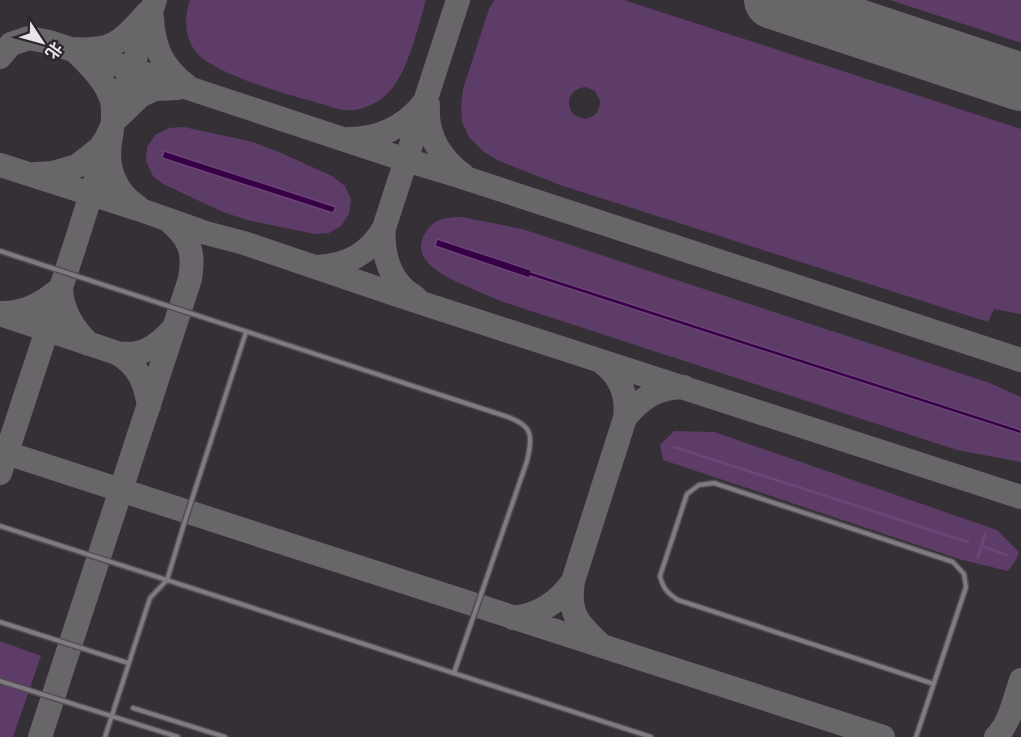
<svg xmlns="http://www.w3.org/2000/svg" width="1021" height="737" viewBox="0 0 1021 737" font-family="'Times New Roman','Noto Sans SC',serif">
<rect width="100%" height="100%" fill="#343035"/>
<path fill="#5d3c68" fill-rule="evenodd" d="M190 0H426C418 27 407 77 386 95 375 105 358 112 344 110 336 109 329 106 322 104 292 96 215 75 196 52 184 37 184 18 190 0Z
M494 0H624L1021 129V314L994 309 988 322 560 185 499 161 484 152 469 137 462 122 461 105 463 89 489 9ZM585 87 595 91 600 101C600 112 594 118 584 119L574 115C564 103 570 89 585 87Z
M890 0H1021V43Z
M184 127 253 142 279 152 332 176 345 186 351 199 349 214 341 226 329 233 315 234 247 220 223 212 163 184 153 176 146 161 147 147 155 135 169 128Z
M462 217 522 229 990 383 1021 397V462L957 450 500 301C489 296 477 291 466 286 446 277 407 260 426 232 436 217 445 218 462 217Z
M674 431 714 432 997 530 1019 552 1016 560 1008 571 962 560 663 460 660 445Z
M0 641 41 656 13 737H0Z"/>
<path fill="#370046" stroke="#6c4476" stroke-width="1.5" d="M164 151 336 207 333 213 162 158Z
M437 239 531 270V272L1021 430V434L530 276 529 278 435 246Z"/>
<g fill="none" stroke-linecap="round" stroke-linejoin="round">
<path stroke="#6c4476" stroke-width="3" d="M674 447 968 542
M981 546 1007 555
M978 557 985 534"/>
<path stroke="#69666a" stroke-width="24" d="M152 17C153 46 162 67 186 85
M0 57 11 44 29 38 49 42 406 160 459 176 1021 360
M428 105C426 134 440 158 463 175
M349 139C378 139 405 127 423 104
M0 165 141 210 206 233 244 243 400 296 1021 497
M36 174 52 173 77 166 100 148 107 137 114 121 140 96 155 89 178 88
M138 207C116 193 106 169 110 143 112 129 115 116 112 101 106 80 88 64 73 49 113 52 121 42 147 13
M384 228C382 247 387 271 401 286 405 291 411 294 416 298
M317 267C347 265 368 255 384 228L458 0
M2 313C26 313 43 303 61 288 62 311 73 328 89 344
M0 314 117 353C142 357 156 347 173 329
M117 353C139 366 145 382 149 406
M625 418C641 398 658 387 684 387
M0 451 883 737
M0 473 75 245 114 121 155 0
M513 618C539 615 558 603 573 581
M600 644C577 623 568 613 573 581L625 418C628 395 620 375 600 361
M40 737 190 279C195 250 189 238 168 220
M996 737C1010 723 1015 698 1021 680"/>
<path stroke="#69666a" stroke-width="58" d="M773 0 1021 82"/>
<g stroke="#514d52" stroke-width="7">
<path id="lane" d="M0 251 505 416C533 425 533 435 527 461L454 673
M0 526 651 737
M0 622 128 663
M0 681 178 737
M133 708 225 737
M105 737 150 598 167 580 184 524 246 332
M916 737 966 587 964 574 953 562 714 483 699 485 687 494 660 576C663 588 667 593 678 600L934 684"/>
</g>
<use href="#lane" stroke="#7f7b81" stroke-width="4"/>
</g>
<g transform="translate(42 42) rotate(126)" stroke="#2a262b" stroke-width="4.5" paint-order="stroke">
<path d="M0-4.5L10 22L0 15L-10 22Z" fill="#e6e4e7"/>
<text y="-9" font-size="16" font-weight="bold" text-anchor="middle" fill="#e6e4e7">北</text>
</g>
</svg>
